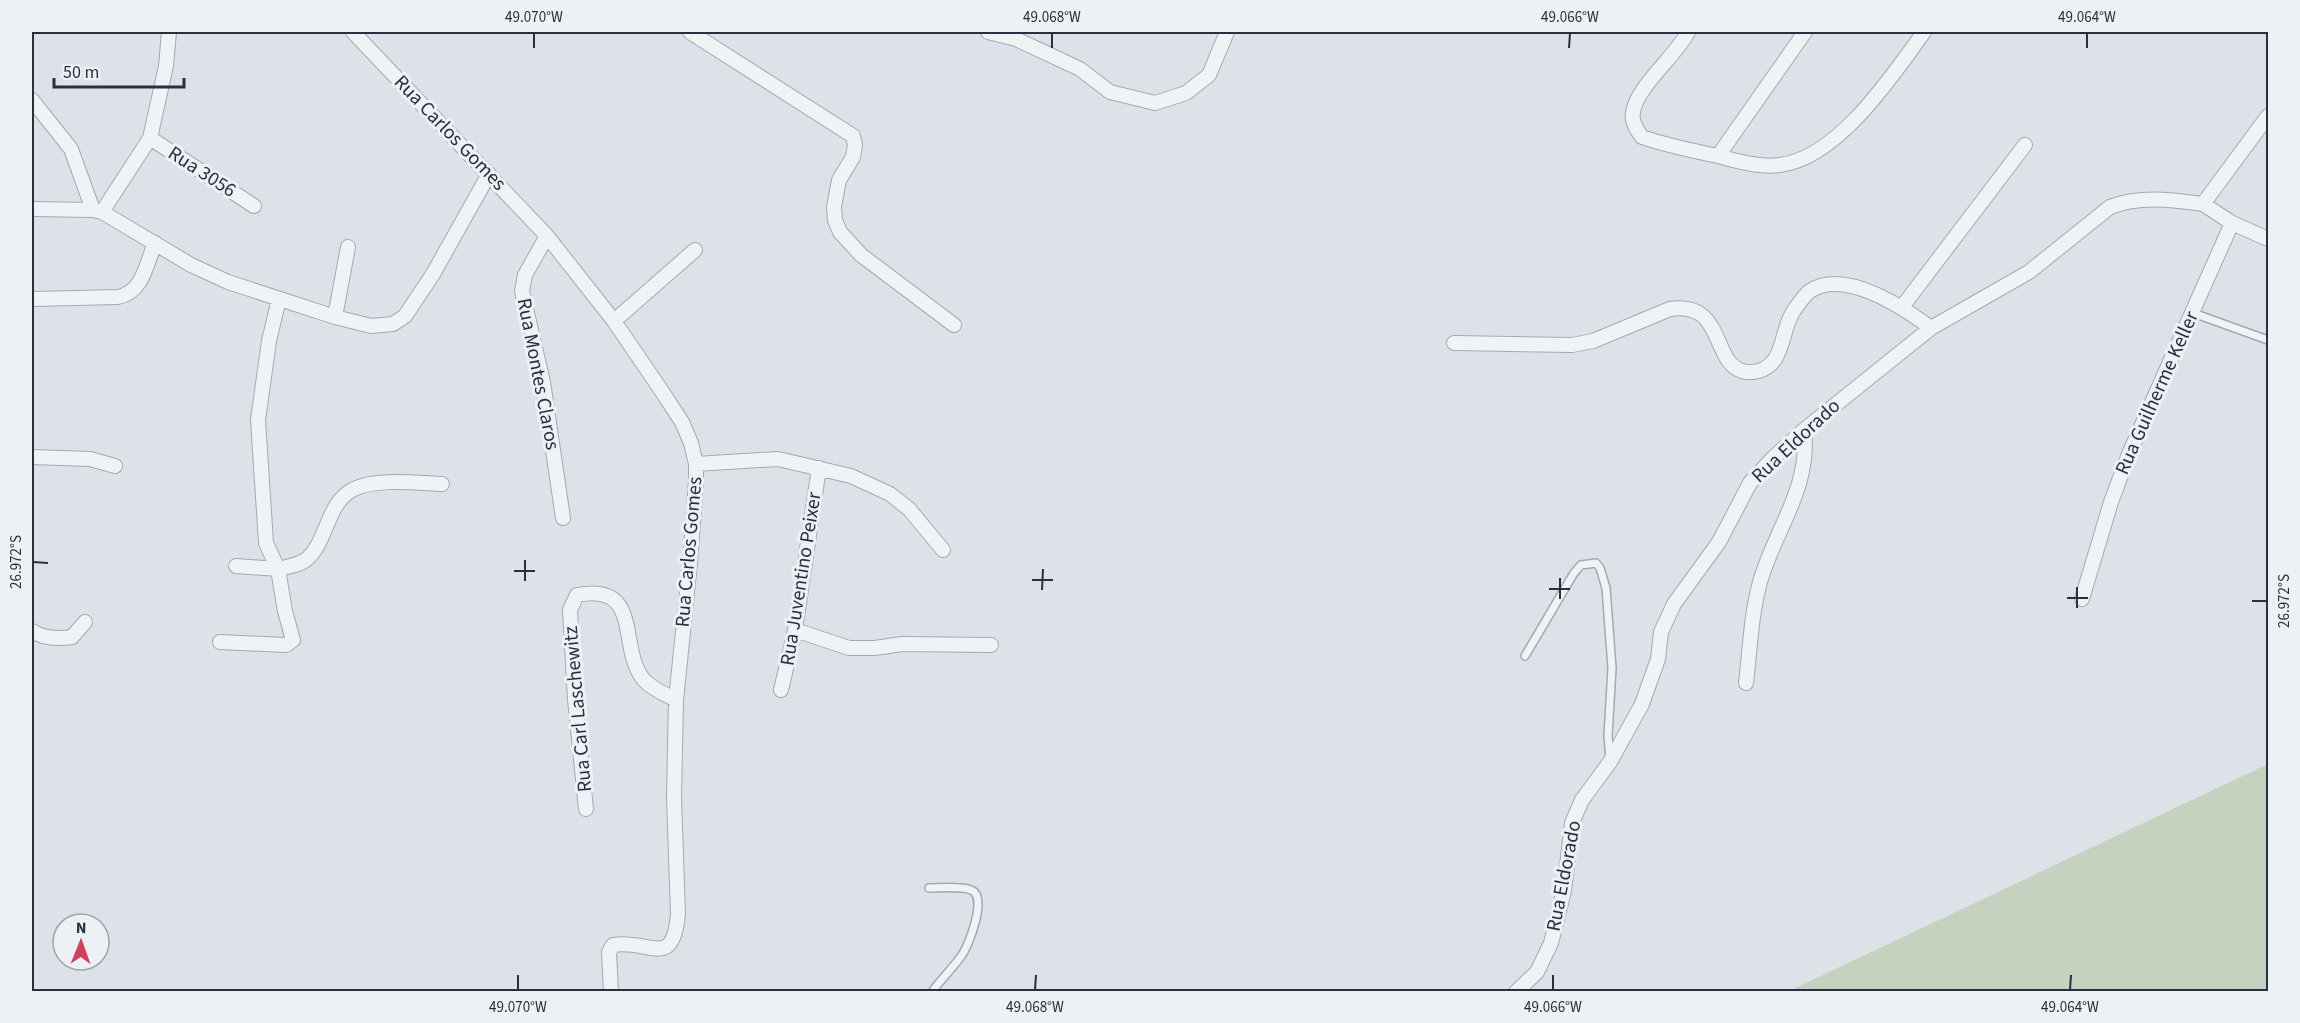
<svg xmlns="http://www.w3.org/2000/svg" width="2300" height="1023" viewBox="0 0 2300 1023" font-family="'Source Sans 3',sans-serif">
<rect width="100%" height="100%" fill="#dee2e8"/>
<path fill="#c4d2bf" d="M2268 764V991H1789Z"/>
<g fill="none" stroke-linecap="round" stroke-linejoin="round">
<g stroke="#a3a9b2" stroke-width="10">
<path id="lane" d="M2193 313 2268 340
M1525 656 1574 573 1581 565 1596 563 1600 568 1606 588 1612 668 1608 736 1610 759
M929 888C939 888 962 886 971 890 988 896 969 945 962 955 953 968 941 979 932 992"/>
</g>
<g stroke="#a3a9b2" stroke-width="16">
<path id="street" d="M353 32 547 236 614 321 661 390 682 422 691 443 696 464V480L690 563 676 700 674 798 678 914C673 972 648 938 613 945L609 952 611 992
M690 32 853 136 855 145 853 157 839 180 834 207 835 220 840 232 861 255 954 325
M988 32 1016 39 1080 69 1110 92 1155 103 1186 93 1209 75 1227 32
M1688 32C1676 56 1637 86 1633 112 1631 122 1637 130 1642 137 1665 145 1689 150 1713 155 1735 160 1757 168 1780 165 1838 158 1892 76 1924 32
M32 100 71 149 93 210
M150 138 254 206
M1718 156 1805 32
M32 209 93 210 102 212 191 265 228 282 335 317 371 326 393 324 405 316 433 274 489 174
M102 212 150 138 166 66 169 32
M2232 223 2268 239
M547 236 525 275 522 291 543 382 563 518
M32 299 118 297C143 292 146 265 155 243
M279 299 269 341 258 420 266 543 278 569C287 567 301 565 308 558 328 539 327 502 354 489 375 478 418 483 442 484
M1902 307 2025 145
M335 317 348 247
M614 321 695 250
M1454 343 1572 345 1593 341 1670 309C1727 300 1710 368 1747 372 1759 373 1769 368 1775 359 1784 345 1784 326 1793 312 1797 306 1804 295 1810 291 1845 268 1904 308 1931 328
M32 457 90 459 115 466
M696 464 778 459 851 476 890 494 909 509 943 550
M2082 599 2111 502 2129 454 2232 223 2203 204
M795 630 849 648H875L902 644 991 645
M32 631C44 639 58 639 72 637L85 622
M220 642 286 645 293 640 285 611 278 569 236 566
M1746 683C1750 649 1751 615 1760 582 1775 529 1811 488 1804 430
M781 690 795 630 819 468
M586 809 575 699 570 610 577 595C644 582 617 648 644 680 652 689 665 694 676 700
M1516 992 1537 972 1551 943 1564 891 1572 823 1582 800 1610 762 1642 704 1658 659 1661 632 1674 604 1719 542 1750 483 1772 459 1804 430 1931 328 2029 272 2110 207C2140 195 2173 200 2203 204L2268 116"/>
</g>
<use href="#lane" stroke="#f0f3f6" stroke-width="7"/>
<use href="#street" stroke="#f0f3f6" stroke-width="14"/>
</g>
<path fill="none" stroke="#27303f" stroke-width="2" d="M534 48V33M1052 48V33M1569 48 1570 33M2087 48V33M33 562 48 563M514 571H535M1032 580H1053M525 581V560M1549 589H1570M1042 590 1043 569M2067 598H2088M1560 599V578M2252 601H2267M2077 608V587M518 990V975M1035 990 1036 975M1553 990V975M2070 990 2071 975"/>
<g text-anchor="middle" dominant-baseline="central" stroke-width="6" stroke-linejoin="round" paint-order="stroke">
<g font-size="20" fill="#27303f" stroke="#edf1f5">
<text transform="translate(450 133) rotate(46)">Rua Carlos Gomes</text>
<text transform="translate(202 172) rotate(33)">Rua 3056</text>
<text transform="translate(538 374) rotate(79)">Rua Montes Claros</text>
<text transform="translate(2157 393) rotate(-66)">Rua Guilherme Keller</text>
<text transform="translate(1796 441) rotate(-43)">Rua Eldorado</text>
<text transform="translate(689 552) rotate(-85)">Rua Carlos Gomes</text>
<text transform="translate(801 579) rotate(-81)">Rua Juventino Peixer</text>
<text transform="translate(578 709) rotate(-95)">Rua Carl Laschewitz</text>
<text transform="translate(1564 876) rotate(-79)">Rua Eldorado</text>
</g>
</g>
<rect width="2300" height="1023" fill="none" stroke="#edf1f5" stroke-width="66"/>
<g transform="translate(81 942) rotate(1)"><circle r="28" fill="#edf1f5" stroke="#9ea4ac" stroke-width="1.5"/>
<path d="M0-4.5L10 22L0 15L-10 22Z" fill="#d13f5b"/>
<text y="-9" font-size="16" font-weight="bold" text-anchor="middle" fill="#27303f">N</text>
</g>
<path d="M54 78v9h130v-9" fill="none" stroke="#27303f" stroke-width="3"/>
<text x="63" y="78" font-size="18" fill="#27303f" stroke="#edf1f5" stroke-width="4.5" paint-order="stroke">50 m</text>
<rect x="33" y="33" width="2234" height="957" fill="none" stroke="#27303f" stroke-width="2"/>
<g font-size="15" text-anchor="middle" fill="#27303f">
<text x="534" y="22">49.070°W</text>
<text x="1052" y="22">49.068°W</text>
<text x="1570" y="22">49.066°W</text>
<text x="2087" y="22">49.064°W</text>
<text transform="translate(16 562) rotate(-90)" y="5">26.972°S</text>
<text transform="translate(2284 601) rotate(-90)" y="5">26.972°S</text>
<text x="518" y="1012">49.070°W</text>
<text x="1035" y="1012">49.068°W</text>
<text x="1553" y="1012">49.066°W</text>
<text x="2070" y="1012">49.064°W</text>
</g>
</svg>
